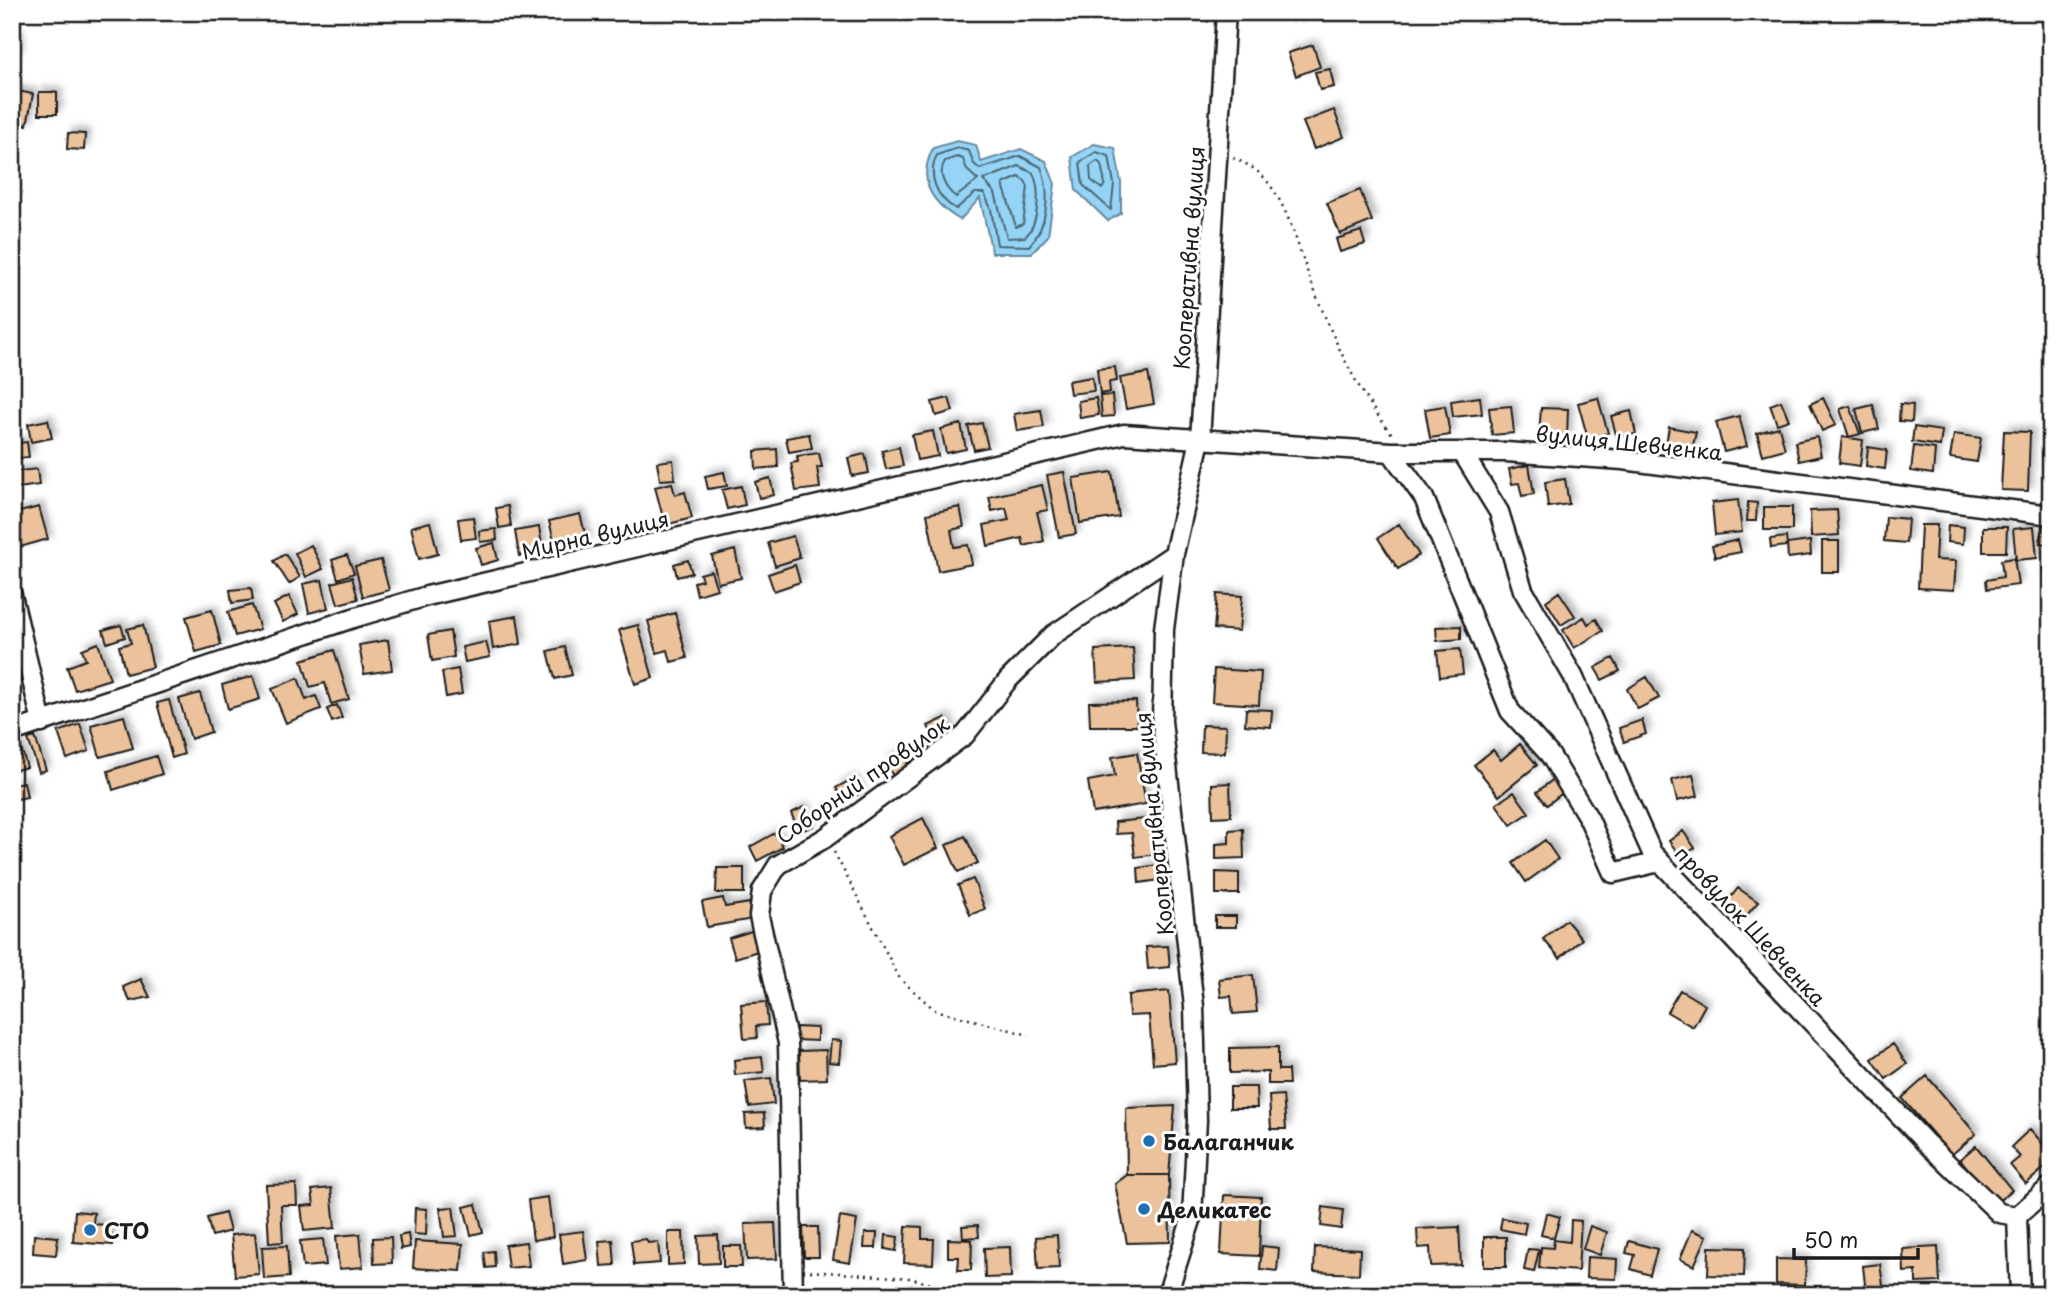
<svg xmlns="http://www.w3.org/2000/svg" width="2063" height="1307" viewBox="0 0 2063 1307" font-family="'Playpen Sans',sans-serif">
<defs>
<filter id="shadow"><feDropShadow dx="4.5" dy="-4.5" stdDeviation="3.5" flood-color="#0004"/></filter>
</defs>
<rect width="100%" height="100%" fill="#fff"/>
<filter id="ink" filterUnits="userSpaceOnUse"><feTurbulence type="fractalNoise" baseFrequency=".0143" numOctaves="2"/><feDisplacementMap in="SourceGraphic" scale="14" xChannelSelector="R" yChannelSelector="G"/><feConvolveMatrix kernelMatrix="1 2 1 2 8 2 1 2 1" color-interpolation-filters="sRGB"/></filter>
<g filter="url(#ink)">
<path fill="#95d4f6" stroke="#658a9f" stroke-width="2" d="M957 141 976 145 981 162 1021 149 1046 161 1055 184 1048 236 1032 253H992L980 198 960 220C930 202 917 180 933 148Z
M1094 144 1115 148 1121 183V213L1108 221 1076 190 1072 157Z"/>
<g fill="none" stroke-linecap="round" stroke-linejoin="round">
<path stroke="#4c6673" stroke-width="2" d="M958 148 969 151 974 164 980 169 1020 156 1041 167C1051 192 1048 226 1029 246L997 245 991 209 984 193H975L956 209C936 198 927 175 937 155Z
M1096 152 1109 156 1114 184 1111 210 1083 185 1080 162Z
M957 157 963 159 967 170 978 180 956 197C945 189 937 174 945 161Z
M1097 161 1101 164 1105 184 1102 189 1091 180 1090 166Z
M1019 166 1033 173C1041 190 1039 224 1025 237L1007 238 995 193 983 180Z
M1019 177 1025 181 1028 187 1023 224 1016 227 1003 184Z"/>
</g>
<path fill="#ebc29b" stroke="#1c1c1c" stroke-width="2" filter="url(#shadow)" d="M12 35 19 36 17 56 12 55Z
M1313 45 1320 67 1296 76 1288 53Z
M1330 69 1334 87 1320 90 1315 72Z
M12 90 33 94 27 125 12 122Z
M39 92H57V114H39Z
M1334 110 1344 137 1314 149 1303 122Z
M68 133 85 134 84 150 67 149Z
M1360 190 1372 221 1340 234 1327 203Z
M1361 231 1365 244 1340 252 1336 239Z
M1115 367 1117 381 1109 382 1110 392 1100 394 1097 369Z
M1148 373 1154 404 1126 409 1120 378Z
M1092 377 1094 391 1070 394 1068 381Z
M1112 395 1114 416 1102 417 1100 396Z
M1480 397 1482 414 1453 417 1451 401Z
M949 398 953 411 936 416 932 402Z
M1096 398 1099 415 1080 418 1078 401Z
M1598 398 1608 433 1588 439 1578 403Z
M1823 398 1836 425 1822 431 1810 404Z
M1781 401 1789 420 1777 424 1770 405Z
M1900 404 1913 405 1912 422 1899 421Z
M1873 405 1879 429 1862 433 1856 409Z
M1445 406 1450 435 1430 438 1425 409Z
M1511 406 1514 433 1492 435 1489 408Z
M1850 406 1860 434 1849 437 1840 409Z
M1541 408 1568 409 1567 437 1539 436Z
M1041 410 1044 427 1017 431 1014 414Z
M1631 411 1636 434 1617 438 1611 416Z
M1739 416 1747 446 1724 452 1716 422Z
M48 420 52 438 31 442 28 424Z
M982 423 988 447 974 450 968 426Z
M961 424 966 449 946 453 941 429Z
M1669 427 1696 432 1692 450 1666 444Z
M1779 427 1785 449 1763 455 1757 433Z
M1914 427 1942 431 1940 446 1912 442Z
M933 431 938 456 917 460 912 435Z
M2004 431 2030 432 2028 491 2001 490Z
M809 434 812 448 789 452 786 438Z
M1954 434 1981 438 1977 462 1950 458Z
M1817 437 1821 456 1799 461 1795 442Z
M1842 437 1863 440 1860 466 1839 463Z
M27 442 29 457 12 459V444Z
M1914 446 1935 449 1933 474 1911 471Z
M899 447 903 466 886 469 882 451Z
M1868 447 1887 450 1885 469 1866 466Z
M777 449 778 467 756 469 755 451Z
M819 453 822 467H817L820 488 796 491 791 463 798 462 797 456Z
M865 454 869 473 852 476 848 458Z
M673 460 675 479 660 480 657 462Z
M1529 465 1534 494 1522 496 1519 483 1512 484 1509 469Z
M37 469 39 485 12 489V472Z
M724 472 727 486 708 489 705 476Z
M1064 472 1076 534 1059 537 1047 475Z
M1112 472 1119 517 1080 523 1073 478Z
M770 478 774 495 759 498 755 482Z
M1565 479 1569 504 1548 507 1545 482Z
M672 483 675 495 685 492 692 518 665 525 655 487Z
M1042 485 1048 510 1037 512 1044 541 1024 546 1022 538 988 546 984 525 1009 520 1006 508 992 511 989 497Z
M741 486 745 505 727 509 722 490Z
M1738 500 1742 532 1715 535 1712 503Z
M1748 502 1757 503 1756 521H1747Z
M508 506 511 526 499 528 496 508Z
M39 507 48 539 13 549 12 514Z
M960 507 964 527 951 530 954 547 968 545 972 564 938 571 927 514Z
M1764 507H1792V530H1764Z
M1837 510 1839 535 1811 537 1810 511Z
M580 514 587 541 556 549 549 521Z
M473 517 476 538 461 540 458 519Z
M1886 517 1908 519 1906 543 1884 541Z
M430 522 438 554 419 559 411 527Z
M1399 524 1419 555 1398 569 1378 538Z
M2043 524 2051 526V545L2040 543Z
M1921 525H1937L1935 560 1956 561 1954 590 1918 588Z
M1948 525 1964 527 1963 544 1947 542Z
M539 527 543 551 519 556 515 531Z
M1983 527H2007L2006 552H1983Z
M2034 527 2037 558 2016 560 2013 529Z
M496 529 497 540 480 542 479 531Z
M793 536 800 558 775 566 768 543Z
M1786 537 1787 546 1771 548 1770 539Z
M1738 540 1741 552 1715 557 1712 546Z
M1810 541 1811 555 1788 558 1787 544Z
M1822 541H1839V572H1822Z
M494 543 498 560 481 565 476 548Z
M311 545 323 569 306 577 295 553Z
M735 550 741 578 718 583 712 556Z
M285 554 300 577 289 584 274 561Z
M347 555 354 573 338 579 332 560Z
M2014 558 2018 585 1987 589 1986 580 2003 577 2001 560Z
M381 560 389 590 363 597 355 566Z
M688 560 692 573 677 577 674 564Z
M795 565 800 582 774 591 768 574Z
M2051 567V586L2046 587 2043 568Z
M711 571 717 589 697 595 694 582 702 580 700 574Z
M352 577 358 599 338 604 332 583Z
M322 580 328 608 309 613 303 584Z
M251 588 253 600 232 603 230 590Z
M1559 592 1575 616 1561 625 1546 601Z
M1217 594 1242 596 1239 631 1214 629Z
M289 596 298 614 283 622 274 604Z
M252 605 260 629 235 636 228 612Z
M212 610 221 645 196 652 186 617Z
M675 613 687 658 671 662 668 650 657 653 648 621Z
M517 616 521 644 493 649 489 621Z
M1584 617 1588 624 1596 619 1603 631 1574 648 1563 630Z
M121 625 125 637 107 643 103 630Z
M143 625 153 667 126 674 119 646 131 643 127 629Z
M638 625 653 678 635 684 619 630Z
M1461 626V639L1437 641 1436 627Z
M450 631 454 657 432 661 428 635Z
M388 640 392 670 364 674 359 645Z
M486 642 490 657 465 662 462 647Z
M98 643 110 679 75 690 67 667 86 660 82 649Z
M565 647 572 675 555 679 548 651Z
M1133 648 1135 680 1097 682 1095 650Z
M1460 649 1463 674 1440 677 1437 651Z
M334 650 349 699 331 704 325 683 310 687 302 660Z
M1613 658 1620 671 1602 680 1595 668Z
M458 669 462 694 446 697 442 672Z
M1214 669 1261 672 1259 705 1212 702Z
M253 676 260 699 228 709 222 685Z
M1647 677 1659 698 1638 709 1627 689Z
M298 678 306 700 316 696 321 709 286 723 272 689Z
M200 693 211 732 191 739 179 699Z
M169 700 184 754 172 758 157 703Z
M1136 701 1137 726H1090L1089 702Z
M337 705 342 718 332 722 327 709Z
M1246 709 1272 710 1271 727 1245 725Z
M124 716 133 748 100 757 91 725Z
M945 718 953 735 936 743 928 726Z
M1642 720 1646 734 1624 742 1619 728Z
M80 724 89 751 67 759 58 732Z
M1202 725 1226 726 1225 753 1201 752Z
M35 737 46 770 39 772 28 739Z
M1520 744 1537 765 1499 796 1474 765 1493 750 1501 760Z
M20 745 27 767 12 771V747Z
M901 752 913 771 896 781 885 762Z
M1137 753 1146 804 1093 813 1088 781 1115 776 1112 757Z
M156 756 162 774 113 790 108 771Z
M1693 775 1698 796 1677 801 1672 780Z
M1555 778 1565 791 1547 805 1537 792Z
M852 779 861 793 844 802 836 788Z
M24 782 27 797 12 800 14 784Z
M1230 783 1231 816 1213 817 1212 784Z
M1514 792 1529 813 1511 825 1496 804Z
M804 807 813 826 799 832 791 813Z
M923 818 938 848 904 865 889 836Z
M1156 818 1159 854 1135 857 1132 833 1116 834 1115 822Z
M1243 829 1244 858 1216 859V844L1229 843V830Z
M1683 831 1695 848 1681 857 1669 841Z
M775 833 783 847 757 861 750 847Z
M965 836 978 863 958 872 946 845Z
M1545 840 1558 859 1526 882 1513 863Z
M1158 865 1160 880 1139 883 1138 868Z
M717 868H744V893H716Z
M1216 872 1239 873V894H1216Z
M973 879 985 909 970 915 958 885Z
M1738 888 1758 902 1742 921 1724 906Z
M723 898 725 907 750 903 753 919 707 927 702 902Z
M1215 916H1236V927H1215Z
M1566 920 1582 939 1560 958 1543 939Z
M752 931 758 951 735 958 729 938Z
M1168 946 1170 967 1148 969 1146 947Z
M1253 975 1257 1012 1233 1014 1231 996 1221 997 1219 979Z
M141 979 150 997 130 1001 123 987Z
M1680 990 1705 1005 1693 1027 1667 1012Z
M1169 991 1175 1062 1153 1064 1149 1015 1129 1016 1128 995Z
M766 1002 768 1025 756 1026 757 1038 744 1039 741 1004Z
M796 1027 817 1028V1041L795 1040Z
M831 1040 841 1041 839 1063 829 1062Z
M1893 1044 1907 1064 1886 1079 1872 1059Z
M1278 1047V1070H1288L1289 1084H1268V1072L1230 1073V1048Z
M826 1050 827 1079 800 1080 799 1051Z
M762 1057 764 1072 735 1075 734 1060Z
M1927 1076 1976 1134 1951 1155 1902 1098Z
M771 1078 774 1104 749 1107 745 1081Z
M1230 1087H1256L1257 1108H1230Z
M1283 1095 1286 1129H1271L1269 1096Z
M1175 1106 1169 1175H1127L1126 1108Z
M764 1113 765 1127 746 1128 745 1114Z
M2030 1129 2051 1153V1162L2026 1184 2010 1165 2020 1157 2011 1147Z
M1976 1146 2012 1190 1996 1203 1960 1159Z
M1127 1175H1169L1170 1242 1127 1243 1115 1184Z
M296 1184 297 1205H281L283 1242 269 1243 266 1185Z
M331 1188 335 1228 304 1231 301 1206 314 1205 312 1190Z
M1224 1195 1261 1197 1259 1256 1221 1254Z
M548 1197 553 1237 533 1240 528 1200Z
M476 1204 483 1232 471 1235 464 1207Z
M453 1207 457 1236 444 1237 440 1208Z
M1323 1207 1343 1210 1341 1229 1321 1226Z
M415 1208 427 1209 426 1235 414 1234Z
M75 1211 94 1213 93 1224 106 1225V1234L114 1235 113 1245 73 1242Z
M225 1213 230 1231 212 1236 207 1218Z
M1546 1213 1560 1217 1554 1238 1541 1235Z
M840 1217 857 1220 850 1263 833 1260Z
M1502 1218 1526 1223 1524 1234 1500 1229Z
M1571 1220 1581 1221 1578 1271 1539 1268 1541 1247 1553 1248 1554 1240 1570 1242Z
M775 1223 777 1259 747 1260 745 1224Z
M978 1225 979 1237 963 1238 962 1226Z
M906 1226 922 1227V1239H934L933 1264 904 1263Z
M1590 1226 1607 1232 1600 1255 1583 1249Z
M803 1227H818L819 1257H804Z
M1459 1227 1461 1265 1431 1266 1430 1247 1418 1248 1417 1229Z
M1692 1230 1707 1236 1694 1266 1680 1259Z
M583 1231 587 1260 563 1264 559 1234Z
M668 1232H683L684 1264 668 1265Z
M255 1233 259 1274 235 1276 231 1235Z
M865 1233H877L876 1248H864Z
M360 1234 363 1267 339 1269 336 1236Z
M408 1234 410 1247 401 1249 399 1236Z
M34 1235 58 1237 56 1255 33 1253Z
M718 1235 719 1263 699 1264 698 1236Z
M886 1235 898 1237 896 1251 885 1249Z
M1057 1235 1059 1268 1038 1269 1036 1237Z
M391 1237 392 1263 374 1264 373 1238Z
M1484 1237H1506V1267H1484Z
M323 1239 326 1265 303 1267 300 1241Z
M646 1239 648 1243 658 1242 660 1263 634 1265 631 1241Z
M948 1239 972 1240 971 1270H958L959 1257H948Z
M613 1240 615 1265 601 1266 599 1241Z
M415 1241 463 1244 461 1271 413 1268Z
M1629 1241 1657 1249 1650 1275 1631 1269 1635 1255 1626 1253Z
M526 1242 529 1266 508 1268 505 1245Z
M287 1246 289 1277 264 1279 262 1247Z
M723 1246H741L742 1267H723Z
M1262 1246 1279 1248 1277 1271 1260 1269Z
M1010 1247 1011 1277 985 1278 984 1248Z
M1315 1247 1360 1249 1359 1274 1314 1272Z
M1709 1247 1745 1248 1744 1276 1708 1275Z
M1938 1247 1940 1282 1916 1283V1271L1904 1272 1903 1249Z
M1528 1249 1539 1250 1534 1272 1524 1270Z
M494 1251 495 1267 486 1268 484 1252Z
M1587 1257 1617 1259 1616 1279 1586 1278Z
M1776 1259 1806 1260 1805 1285 1776 1284Z
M1880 1264 1884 1292 1866 1294 1863 1266Z"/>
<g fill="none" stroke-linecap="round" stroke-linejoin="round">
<g stroke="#1c1c1c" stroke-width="23">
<path id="street" d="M1391 452 1424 498 1510 711 1550 755 1589 819 1613 873 1659 862
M1462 452 1499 512 1523 590 1573 676 1652 853 1925 1142 1999 1213 2017 1216
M12 595 42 723
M12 732 353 618 427 596 1124 434 1391 452H1506L1623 460 2051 515
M793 1295 788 1043 759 916 762 891 778 865 825 838 965 735 1008 680 1053 635 1174 554
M1167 1295 1192 1217 1197 1120 1194 1006 1162 721 1164 629 1174 554 1200 440 1226 12
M2020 1295 2017 1216 2051 1186"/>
</g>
<path stroke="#1c1c1c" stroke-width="2.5" stroke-dasharray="2 5" stroke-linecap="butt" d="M1196 12 1209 22
M1233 158C1246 163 1258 170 1267 181 1289 209 1298 247 1310 279 1331 334 1355 389 1392 434
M834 852 900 979 935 1010 1029 1035
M810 1271 909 1278 972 1295"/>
<use href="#street" stroke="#fff" stroke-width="18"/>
</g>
</g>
<g fill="#1f6fb2" stroke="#fff" stroke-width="2.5">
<circle cx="1149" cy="1141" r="7"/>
<circle cx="1144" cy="1209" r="7"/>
<circle cx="90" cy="1230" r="7"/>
</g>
<g text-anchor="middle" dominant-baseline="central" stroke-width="6" stroke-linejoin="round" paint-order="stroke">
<g font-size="21" fill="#1c1c1c" stroke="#fff">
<text transform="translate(1188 258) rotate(-86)">Кооперативна вулиця</text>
<text transform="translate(1629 442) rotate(6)">вулиця Шевченка</text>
<text transform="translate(595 534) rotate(-13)">Мирна вулиця</text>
<text transform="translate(862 779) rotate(-35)">Соборний провулок</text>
<text transform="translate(1153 824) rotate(-96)">Кооперативна вулиця</text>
<text transform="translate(1751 925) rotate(47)">провулок Шевченка</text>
</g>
<g font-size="21" font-weight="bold" fill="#1c1c1c" stroke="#fff" text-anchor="start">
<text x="1163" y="1141">Балаганчик</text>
<text x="1158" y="1209">Деликатес</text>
<text x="104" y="1230">СТО</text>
</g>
</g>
<rect width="2063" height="1307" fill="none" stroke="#fff" stroke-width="42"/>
<rect x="21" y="21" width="2021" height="1265" fill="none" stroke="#1c1c1c" stroke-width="2.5" filter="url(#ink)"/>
<path d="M1794 1248v10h124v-10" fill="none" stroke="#1c1c1c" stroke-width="3.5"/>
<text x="1804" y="1248" font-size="21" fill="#1c1c1c" stroke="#ffffff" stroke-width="5" paint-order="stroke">50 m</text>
</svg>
